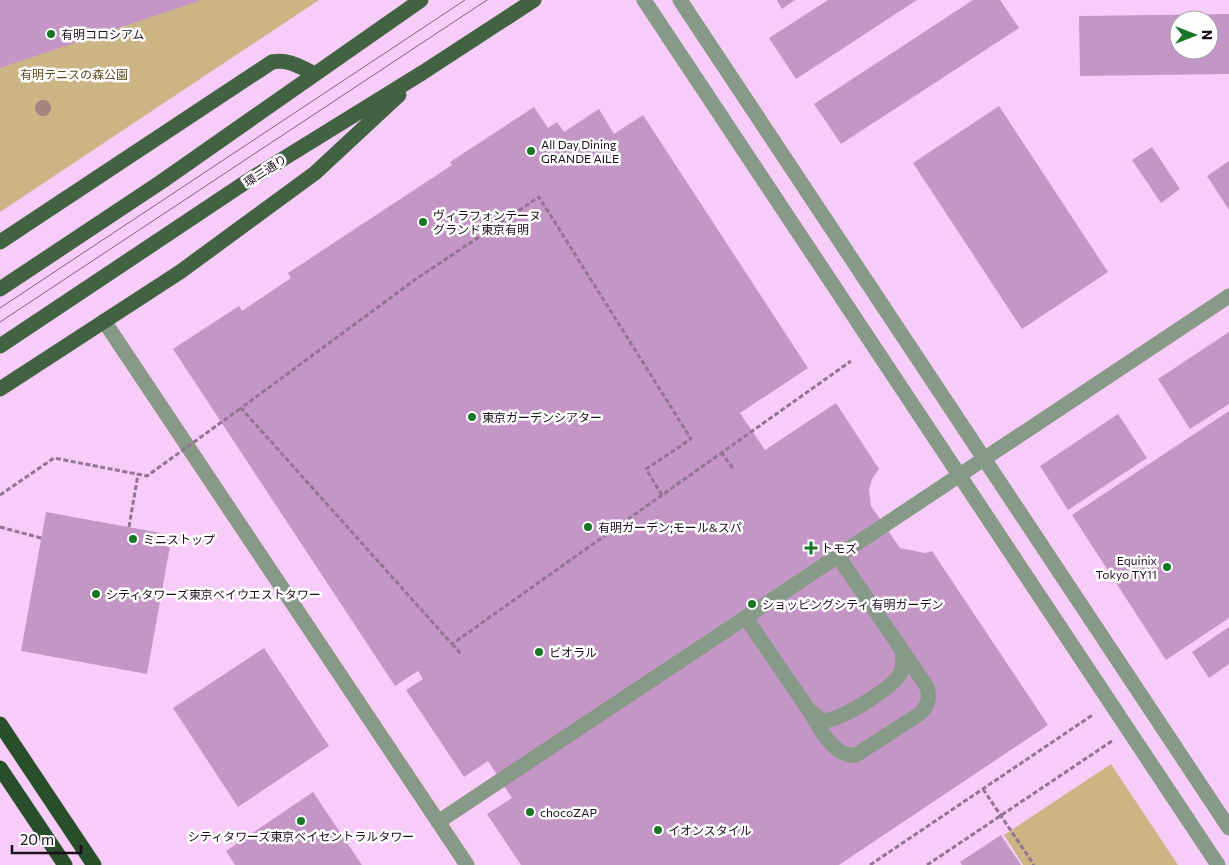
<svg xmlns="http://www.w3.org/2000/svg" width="1229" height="865" viewBox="0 0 1229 865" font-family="Commissioner,'Noto Sans JP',sans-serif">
<rect width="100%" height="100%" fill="#f8ccf9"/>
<path fill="#ccb584" d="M0 0H319L0 212Z
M1111 764 1178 865H1023L1004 835Z"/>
<path fill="#c496c6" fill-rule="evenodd" d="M0 0H202L0 68Z
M777 0H795L782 9Z
M828 0H917L796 79 769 38Z
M973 0H1000L1019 28 841 144 814 104Z
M1229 14V74L1080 76 1079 16ZM1179 20H1209V50H1179Z
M999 106 1108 272 1022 329 913 163Z
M534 107 548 128 557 122 564 132 599 109 614 134 643 115 808 368 740 413 765 450 836 403 879 469 872 479 869 490 871 506 900 548 925 553 932 551 1048 725 839 865H521L487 814 512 798 488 761 464 777 406 690 423 679 418 671 395 686 173 349 239 306 242 311 291 278 288 273 452 165 450 162Z
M1152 147 1180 189 1161 203 1132 160Z
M1229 161V210L1207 176Z
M1229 332V404L1190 429 1158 379Z
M1229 411V618L1166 660 1072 515Z
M1118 414 1147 458 1068 510 1040 466Z
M46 512 172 535 147 674 21 651Z
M1229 627V664L1209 678 1192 652Z
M264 648 329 746 238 807 173 708Z
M313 792 362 865H235L226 851Z
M1001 835 1021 865H962L960 862Z"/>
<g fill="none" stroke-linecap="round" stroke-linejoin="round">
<path stroke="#927493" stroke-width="3" stroke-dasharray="5 2.5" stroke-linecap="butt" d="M721 452 734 470
M662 495 646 469 691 439 539 197 416 279 241 408 452 644 851 361
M0 527 41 538
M129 527 138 474
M452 644 461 654
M983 789 1034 865
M870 865 1094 714
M927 865 1112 741"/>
<path stroke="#879a87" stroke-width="15" d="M644 0 1218 865
M680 0 1229 828
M104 321 467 865
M746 618 808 709 823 721C841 720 891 689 900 674 904 666 903 659 902 651
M808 709C819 726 833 758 856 755L921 713C928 704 930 699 927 687L838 556
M438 822 1229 296"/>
<path stroke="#416342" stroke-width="15" d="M0 242 272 62C289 59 300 67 315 74
M0 289 161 182 421 0
M0 346 252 178 422 73 534 0
M0 389 180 272 315 173 399 95"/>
<path stroke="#274f29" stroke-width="15" d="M0 724 94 865
M0 768 65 865"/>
<path stroke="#7c617d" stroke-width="1" d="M0 308 465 0
M0 322 487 0"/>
<path stroke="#927493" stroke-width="3" stroke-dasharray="5 2.5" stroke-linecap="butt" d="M0 495 54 458 147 476 241 408"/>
</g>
<circle fill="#a3847f" cx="43" cy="108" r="8"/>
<g fill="#177727" stroke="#fefefe" stroke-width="2">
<circle cx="51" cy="34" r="5"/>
<circle cx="531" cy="151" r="5"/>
<circle cx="423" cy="222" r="5"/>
<circle cx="472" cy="417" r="5"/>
<circle cx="588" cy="527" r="5"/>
<circle cx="133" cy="539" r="5"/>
<path d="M808.5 540.5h5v5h5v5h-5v5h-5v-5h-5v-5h5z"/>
<circle cx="1167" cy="567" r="5"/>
<circle cx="96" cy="594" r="5"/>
<circle cx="752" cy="604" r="5"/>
<circle cx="539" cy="652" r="5"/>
<circle cx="530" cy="812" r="5"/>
<circle cx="301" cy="821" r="5"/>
<circle cx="658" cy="830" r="5"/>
</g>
<g text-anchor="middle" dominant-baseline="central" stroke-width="5" stroke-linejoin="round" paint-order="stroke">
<g font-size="12" fill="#1c0d1c" stroke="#fefefe" text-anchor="start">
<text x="61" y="34">有明コロシアム</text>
<text x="541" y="144">All Day Dining<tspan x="541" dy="14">GRANDE AILE</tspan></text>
<text x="433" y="215">ヴィラフォンテーヌ<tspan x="433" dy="14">グランド東京有明</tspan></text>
<text x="482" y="417">東京ガーデンシアター</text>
<text x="598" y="527">有明ガーデン;モール&amp;スパ</text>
<text x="143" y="539">ミニストップ</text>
<text x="821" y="548">トモズ</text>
<text x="1157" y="560" text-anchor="end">Equinix<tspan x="1157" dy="14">Tokyo TY11</tspan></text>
<text x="106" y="594">シティタワーズ東京ベイウエストタワー</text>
<text x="762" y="604">ショッピングシティ 有明ガーデン</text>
<text x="549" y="652">ビオラル</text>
<text x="540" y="812">chocoZAP</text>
<text x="668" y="830">イオンスタイル</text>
<text x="301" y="836" text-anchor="middle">シティタワーズ東京ベイセントラルタワー</text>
</g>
<g font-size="12" fill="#5d491b" stroke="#fefefe">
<text x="74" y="74">有明テニスの森公園</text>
</g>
<g font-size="12" fill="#1c0d1c" stroke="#fefefe">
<text transform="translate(265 170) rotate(-33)">環二通り</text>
</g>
</g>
<g transform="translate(1194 35) rotate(90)"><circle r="24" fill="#fefefe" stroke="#a49ea4"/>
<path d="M0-4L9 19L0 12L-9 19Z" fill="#177727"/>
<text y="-8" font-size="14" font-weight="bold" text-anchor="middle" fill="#1c0d1c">N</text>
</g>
<path d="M12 845v8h69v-8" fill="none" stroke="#1c0d1c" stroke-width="2.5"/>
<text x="20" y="845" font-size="15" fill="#1c0d1c" stroke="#fefefe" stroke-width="4" paint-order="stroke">20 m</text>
</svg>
